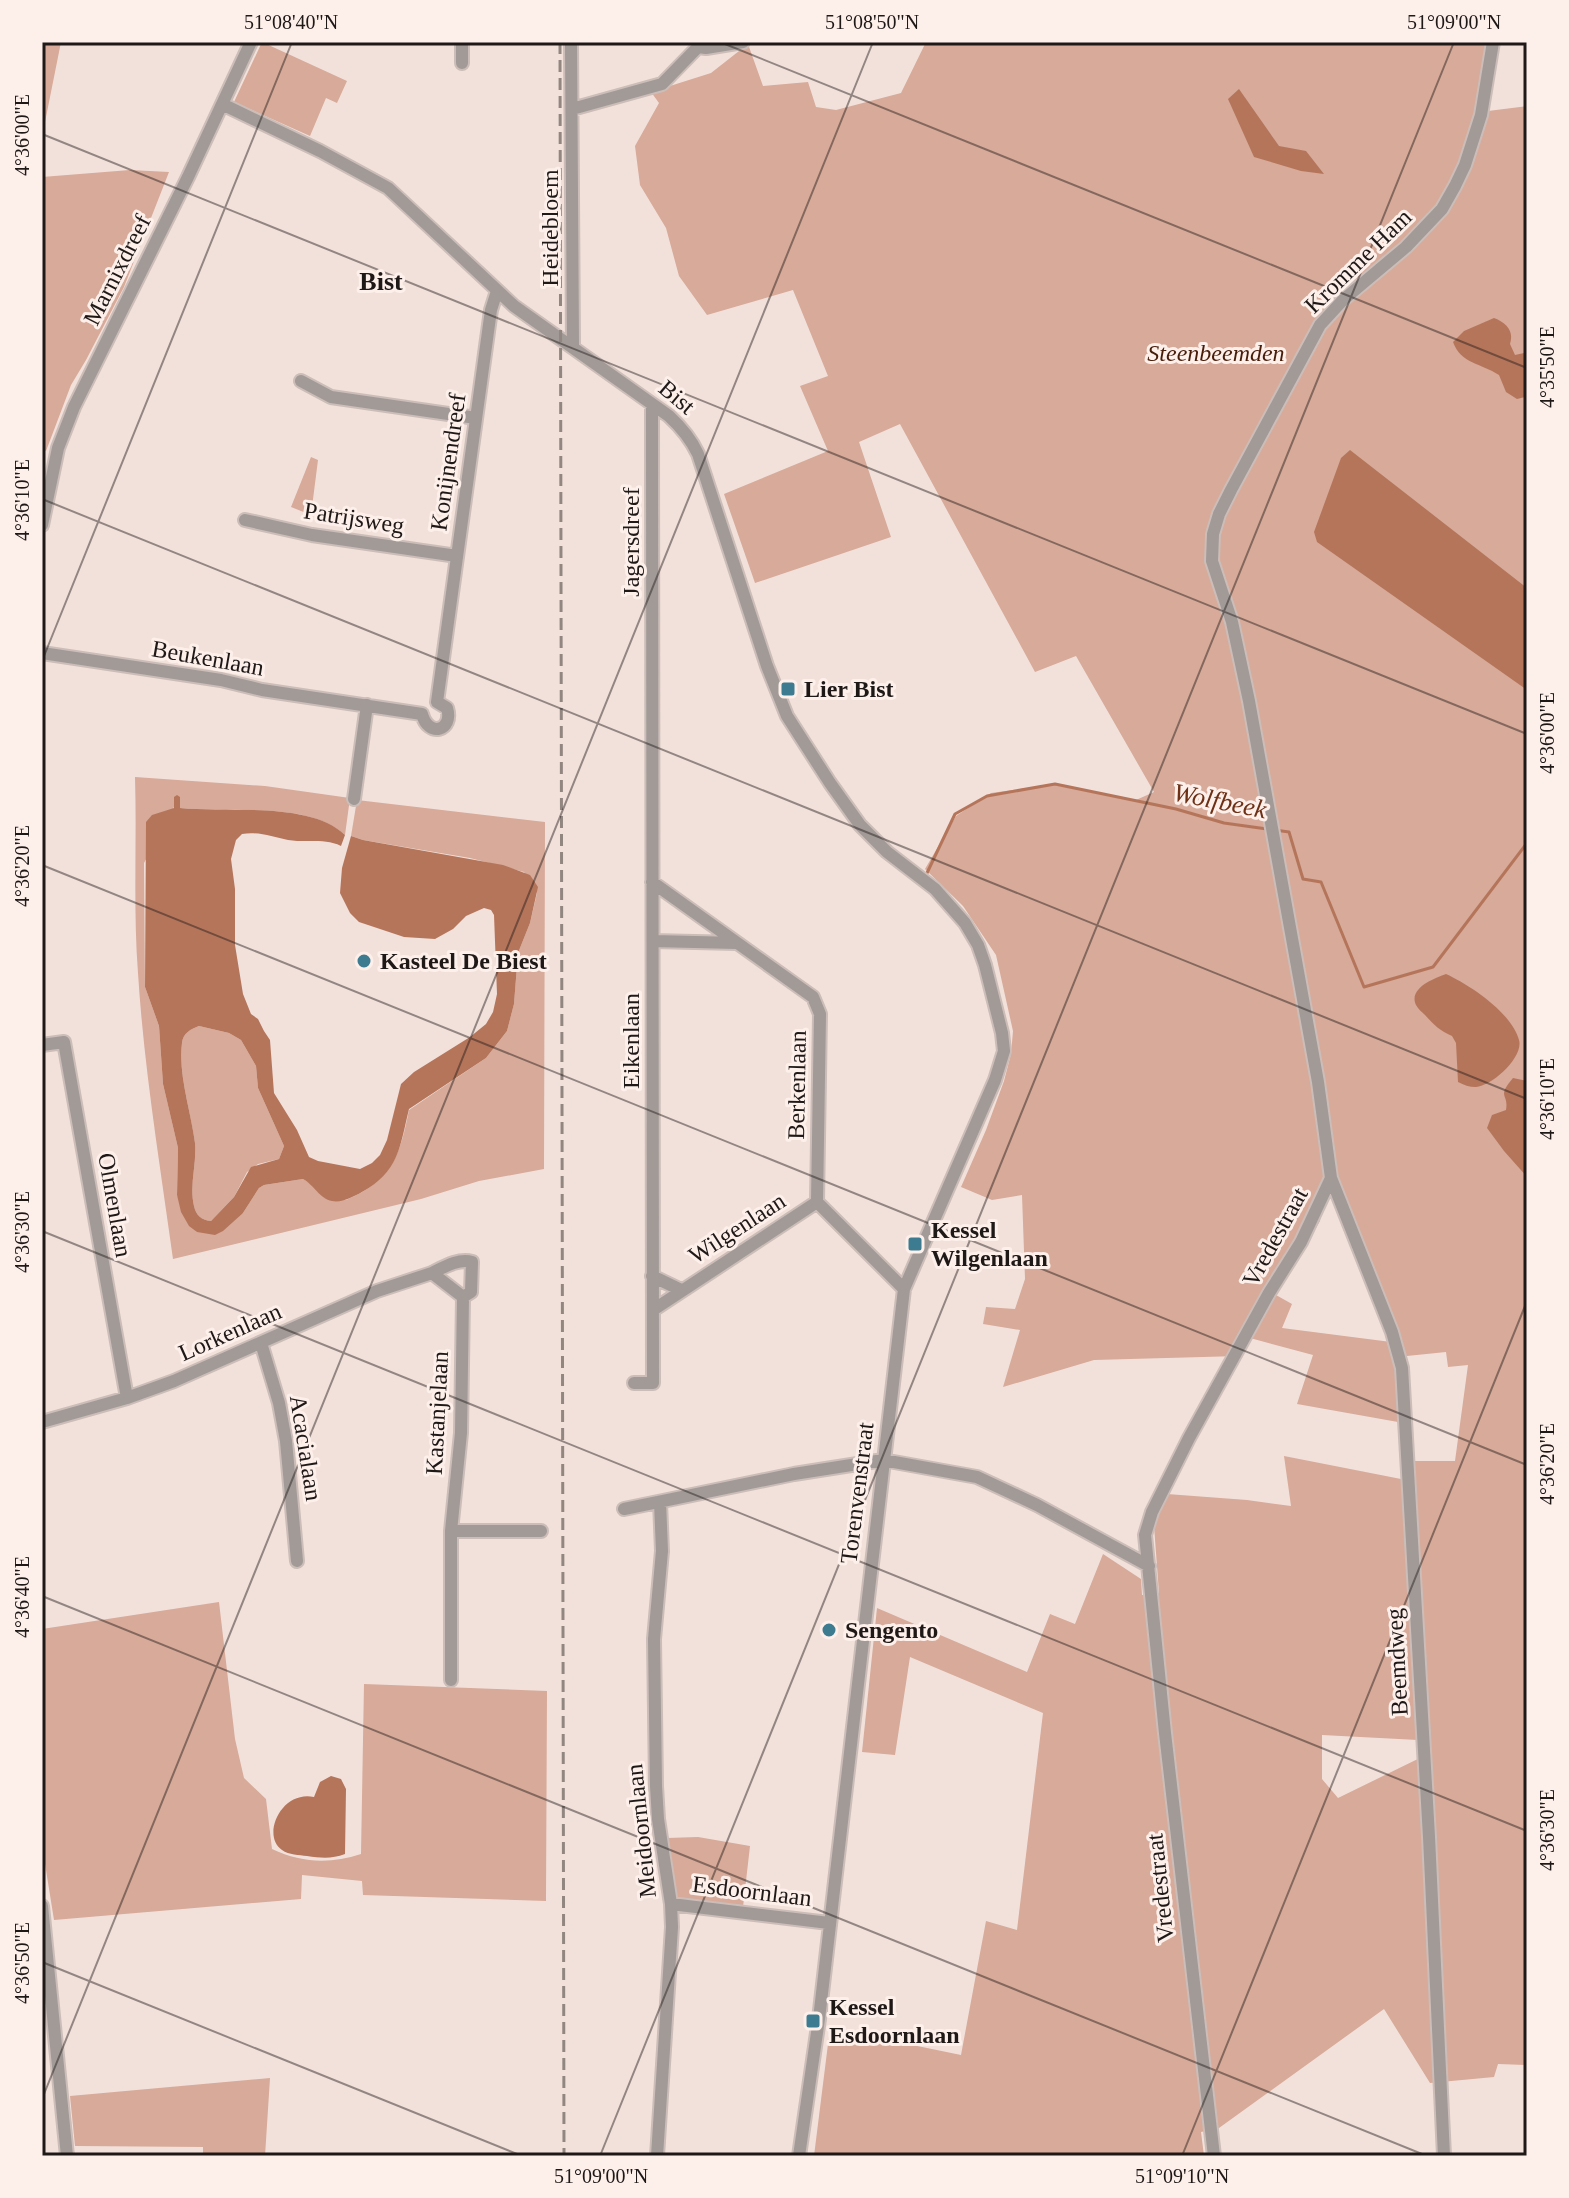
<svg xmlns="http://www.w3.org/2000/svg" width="1569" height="2198" viewBox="0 0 1569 2198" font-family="Georgia,serif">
<rect width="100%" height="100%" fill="#f2e1db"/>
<path fill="#d7aa99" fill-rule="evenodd" d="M42 42H61L42 137Z
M262 42 347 81 337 103 326 98 310 136 234 102Z
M926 42H1489L1480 107 1488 111 1527 106V2065L1498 2064 1494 2077 1430 2083 1384 2009 1219 2128 1201 2132 1204 2156H814L830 2028 961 2055 986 1921 1017 1930 1043 1713 910 1657 895 1755 862 1752 877 1608 1027 1672 1050 1614 1075 1624 1103 1554 1141 1579 1142 1595 1159 1593 1154 1526 1167 1494 1247 1500 1291 1506 1284 1456 1401 1479 1415 1461H1455L1468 1365 1448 1367 1446 1352 1397 1357 1398 1422 1297 1404 1313 1355 1250 1338 1239 1356 1094 1360 1003 1387 1020 1330 983 1324 986 1307 1015 1309 1025 1279 1022 1195 992 1200 961 1187 986 1130 1004 1081 1011 1054 1013 1031 996 955 963 906 925 869 956 816 991 793 1055 784 1136 800 1154 792 1076 656 1035 672 900 424 859 442 891 537 755 583 724 494 828 451 800 386 828 376 793 290 707 315 679 276 666 228 640 185 635 146 659 103 651 92 711 73 748 44 763 86 808 82 816 107 836 110 901 93ZM1338 1183 1391 1342 1282 1328 1292 1304 1276 1295 1320 1221 1321 1211ZM1322 1735 1418 1740 1428 1754 1338 1798 1322 1779Z
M130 170 169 172 124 287 86 360 71 385 46 451 42 449V177Z
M311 457 318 460 311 515 291 507Z
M135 777 265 786 350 798 345 835C309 801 228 813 180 808L174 802V807L144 863 145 987 159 1026 163 1084 178 1148 177 1195 197 1232 243 1213 259 1188 264 1185 303 1179 313 1185 318 1192 346 1200C392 1181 400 1155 409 1110L486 1058 507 1031 514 1004 518 953 530 923 537 893 524 872 470 858 363 840 351 836 357 800 545 822 544 1169 479 1181 421 1199 173 1259C160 1164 144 1069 138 973 133 907 137 842 135 777Z
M199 1026 229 1033 241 1040 256 1066 258 1088 284 1146 279 1159 258 1164 247 1172 234 1197 211 1221C201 1220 196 1215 194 1206 189 1185 197 1164 195 1143 191 1112 178 1074 182 1043 183 1033 191 1029 199 1026Z
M219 1602 235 1739 244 1778 266 1799 272 1849C302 1863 330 1864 361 1854L364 1684 547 1691 546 1901 363 1895 362 1881 302 1875 301 1899 54 1920 42 1845V1629Z
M698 1837 750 1846 743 1907 678 1899 675 1897 667 1838Z
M270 2078 265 2156H203V2147L75 2146 70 2096Z"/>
<path fill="#b5755b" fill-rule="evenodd" d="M1239 89 1279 146 1306 151 1324 174 1301 171 1254 157 1228 99Z
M1494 318C1507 323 1514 331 1510 344L1515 355 1524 353 1527 355V395L1525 397 1517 399 1506 392 1499 375C1481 363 1461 364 1453 342L1464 331Z
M1350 450 1527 588V690L1317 542 1314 532 1341 458Z
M177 795 180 797V808C227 813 310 801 345 835L341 846C324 838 306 843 288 840 273 837 258 831 242 834L236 840 231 859 235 889V945L243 994 251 1014 258 1019 264 1031 270 1040 274 1093 297 1130 309 1157 318 1161 360 1169 372 1163 380 1155 387 1140 401 1084 414 1072 470 1037 486 1024 493 1012 497 994 494 915 491 910 484 908 466 916 453 929 435 939 404 937 359 922 350 913 340 893 342 868 351 836 363 840 503 865 530 875 538 887 530 923 518 953 514 1004 507 1031 486 1058 409 1109C400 1146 399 1172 362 1192 353 1197 342 1203 332 1201 320 1199 314 1185 303 1179L264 1185 259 1188 243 1213 223 1231 215 1235 197 1232 189 1226 181 1212 177 1195 178 1148 163 1084 159 1026 145 987 146 822 152 815 174 808V797ZM199 1026 229 1033 241 1040 256 1066 258 1088 284 1146 279 1159 251 1167 234 1197 211 1221C201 1220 196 1215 194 1206 189 1185 197 1164 195 1143 191 1111 178 1075 182 1043 183 1033 191 1029 199 1026Z
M1446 974C1470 985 1512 1013 1519 1040 1524 1057 1492 1086 1476 1087 1469 1087 1464 1085 1458 1082L1456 1043 1452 1036C1440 1031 1433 1024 1425 1015 1422 1012 1418 1009 1416 1005 1408 988 1435 978 1446 974Z
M1513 1078 1527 1081V1177L1504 1151 1487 1128 1492 1115 1506 1110C1509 1093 1496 1098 1513 1078Z
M331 1776 341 1779 346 1789 345 1854C332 1859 321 1858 307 1856 299 1855 289 1855 282 1850 261 1836 281 1790 314 1797L320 1782Z"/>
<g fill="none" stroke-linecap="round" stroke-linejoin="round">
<path stroke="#b5755b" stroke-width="3" d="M1275 830 1289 832 1303 879 1321 882 1364 987 1433 967 1527 843
M927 873 955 814 987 796 1055 784 1176 809 1224 823 1267 829"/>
<g stroke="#ccbdb8" stroke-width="16">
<path id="street" d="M462 42V63
M571 42 573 347
M222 104 320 151 388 188 514 306 669 416C682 428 691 439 698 454L767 666 787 716 830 783 860 825 887 852 935 889 965 923 978 945 985 965 1002 1033 1004 1051 995 1080 904 1289 819 2019 799 2156
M572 109 662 84 698 47 706 48 743 42
M301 381 331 397 476 418
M245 520 312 535 457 556
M42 525 58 448 74 407 188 177 251 42
M42 653 221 680 262 690 422 714
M437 702 491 310 497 291
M422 714C428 738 454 731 447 708L437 702
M354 799 367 705
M652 882 813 997 820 1014 817 1202 904 1289
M653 941 737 943
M42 1045 64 1042 127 1398
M1331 1178 1392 1332 1402 1368 1429 1837 1444 2156
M432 1273C444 1267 459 1258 472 1262L471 1292 463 1297
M652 1276 681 1290
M653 1310 817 1202
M261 1343 279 1403 286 1441 297 1561
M634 1383H653L652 404
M42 1422 127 1398 174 1381 377 1291 432 1273 463 1297
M624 1509 794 1474 883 1460 977 1477 1037 1505 1149 1566
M451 1531H541
M451 1680V1531L461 1433 463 1297
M671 1904 829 1923
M42 1906 67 2156
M657 2156 672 1927 671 1904 658 1819 656 1786 654 1639 662 1551 660 1502
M1214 2156 1165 1733 1145 1535 1152 1512 1189 1438 1269 1293 1301 1242 1331 1178 1318 1082 1249 701 1232 622 1212 561 1213 534 1219 514 1231 490 1320 325 1343 300 1406 247 1442 209 1455 186 1465 165 1481 115 1493 42"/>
</g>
<use href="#street" stroke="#a19a97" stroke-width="12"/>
<path stroke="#928681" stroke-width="3" stroke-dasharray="12 6" stroke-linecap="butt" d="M560 42 564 2156"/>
</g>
<path fill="none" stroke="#1e1816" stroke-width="2" stroke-opacity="0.45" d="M720 42 1527 368M42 134 1527 734M42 499 1527 1099M42 661 292 42M42 865 1527 1465M42 1231 1527 1831M42 1596 1427 2156M42 1962 522 2156M42 2099 873 42M600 2156 1454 42M1182 2156 1527 1301"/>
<g fill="#3d7b91" stroke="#fdefea" stroke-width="3">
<rect x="780" y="681" width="16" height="16" rx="4"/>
<circle cx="364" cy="961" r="8"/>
<rect x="907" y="1236" width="16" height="16" rx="4"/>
<circle cx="829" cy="1630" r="8"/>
<rect x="805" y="2013" width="16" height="16" rx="4"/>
</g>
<g text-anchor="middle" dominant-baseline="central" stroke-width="6" stroke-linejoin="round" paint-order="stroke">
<g font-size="24" fill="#1e1816" stroke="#fdefea">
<text transform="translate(550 228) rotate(-90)">Heidebloem</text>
<text transform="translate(1358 261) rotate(-44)">Kromme Ham</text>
<text transform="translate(117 270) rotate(-63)">Marnixdreef</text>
<text transform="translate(677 397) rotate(40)">Bist</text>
<text transform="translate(448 462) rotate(-82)">Konijnendreef</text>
<text transform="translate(354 518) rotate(9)">Patrijsweg</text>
<text transform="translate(631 542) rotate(-90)">Jagersdreef</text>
<text transform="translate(208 658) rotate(10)">Beukenlaan</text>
<text transform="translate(631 1041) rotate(-90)">Eikenlaan</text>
<text transform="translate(797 1085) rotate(-89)">Berkenlaan</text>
<text transform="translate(115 1205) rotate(80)">Olmenlaan</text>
<text transform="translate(737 1228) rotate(-33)">Wilgenlaan</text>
<text transform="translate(1275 1237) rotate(-61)">Vredestraat</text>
<text transform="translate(230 1332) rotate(-24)">Lorkenlaan</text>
<text transform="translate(437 1413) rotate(-87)">Kastanjelaan</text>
<text transform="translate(306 1448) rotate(81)">Acacialaan</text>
<text transform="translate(857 1493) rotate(-83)">Torenvenstraat</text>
<text transform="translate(1397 1662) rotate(-93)">Beemdweg</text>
<text transform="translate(641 1831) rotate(-96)">Meidoornlaan</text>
<text transform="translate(1160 1888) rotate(-96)">Vredestraat</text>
<text transform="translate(752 1891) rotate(7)">Esdoornlaan</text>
</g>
<g font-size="24" font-style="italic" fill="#471c09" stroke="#fdefea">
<text x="1216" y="353">Steenbeemden</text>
</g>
<g font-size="24" font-weight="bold" fill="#1e1816" stroke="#fdefea" text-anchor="start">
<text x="804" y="689">Lier Bist</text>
<text x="380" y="961">Kasteel De Biest</text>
<text x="931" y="1230">Kessel<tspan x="931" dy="28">Wilgenlaan</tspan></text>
<text x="845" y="1630">Sengento</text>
<text x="829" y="2007">Kessel<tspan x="829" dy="28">Esdoornlaan</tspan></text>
</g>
<g font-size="26" font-weight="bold" fill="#1e1816" stroke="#fdefea">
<text x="381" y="281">Bist</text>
</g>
<g font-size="26" font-style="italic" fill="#6e3015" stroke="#fdefea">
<text transform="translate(1220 801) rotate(11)">Wolfbeek</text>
</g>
</g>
<rect width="1569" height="2198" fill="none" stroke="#fdefea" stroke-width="88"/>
<rect x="44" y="44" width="1481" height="2110" fill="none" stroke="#1e1816" stroke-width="3"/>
<g font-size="20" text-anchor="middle" fill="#1e1816">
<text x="291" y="29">51°08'40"N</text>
<text x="872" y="29">51°08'50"N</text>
<text x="1454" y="29">51°09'00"N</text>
<text transform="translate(22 135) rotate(-90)" y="7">4°36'00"E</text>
<text transform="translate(1547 367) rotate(-90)" y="7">4°35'50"E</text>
<text transform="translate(22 500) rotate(-90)" y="7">4°36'10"E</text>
<text transform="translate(1547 733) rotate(-90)" y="7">4°36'00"E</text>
<text transform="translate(22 866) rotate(-90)" y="7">4°36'20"E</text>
<text transform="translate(1547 1099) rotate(-90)" y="7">4°36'10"E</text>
<text transform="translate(22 1232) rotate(-90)" y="7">4°36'30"E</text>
<text transform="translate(1547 1464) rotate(-90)" y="7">4°36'20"E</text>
<text transform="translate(22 1597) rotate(-90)" y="7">4°36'40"E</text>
<text transform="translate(1547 1830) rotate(-90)" y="7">4°36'30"E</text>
<text transform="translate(22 1963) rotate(-90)" y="7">4°36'50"E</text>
<text x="601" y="2183">51°09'00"N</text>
<text x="1182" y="2183">51°09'10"N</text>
</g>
</svg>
